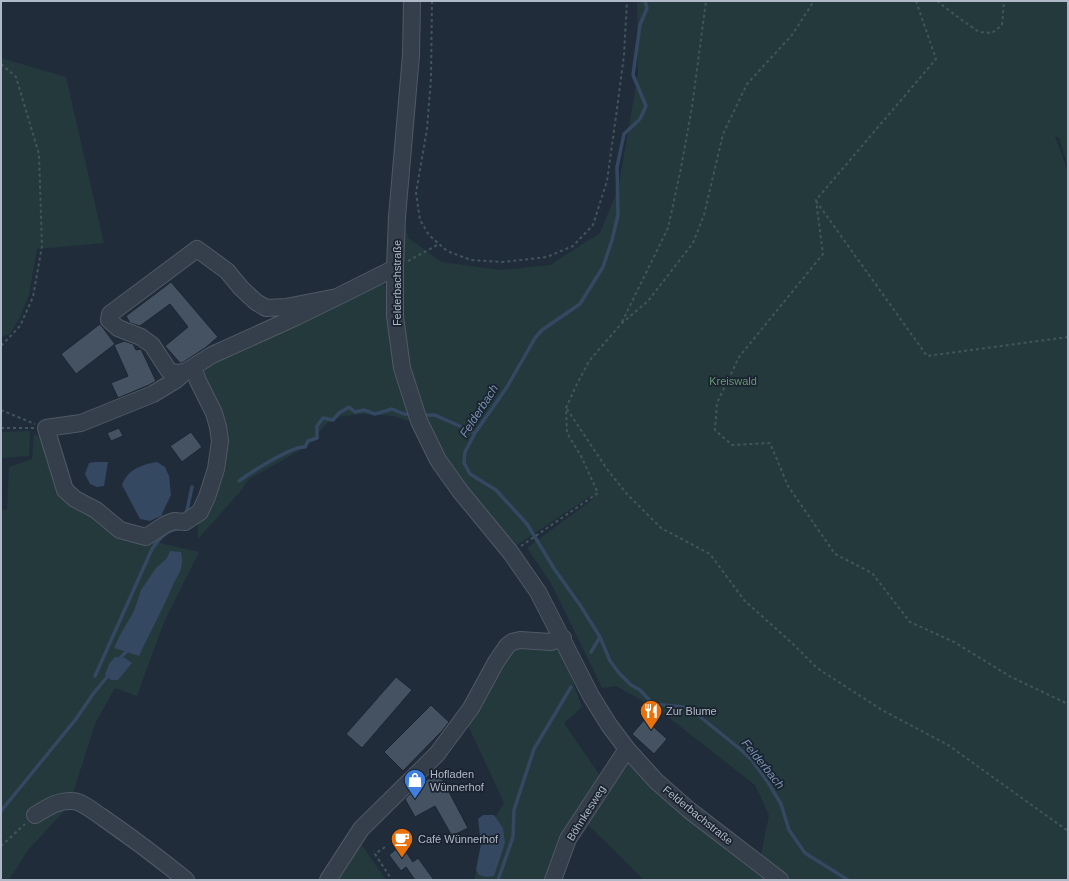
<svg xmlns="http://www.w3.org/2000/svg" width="1069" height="881" viewBox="0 0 1069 881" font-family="Arial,sans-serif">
<rect width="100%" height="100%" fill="#212c3b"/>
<path fill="#23393c" d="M637 1H1068V167L1059 138 1055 136 1068 171V880H790L761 855 769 815 755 785 659 710 616 686 602 688 552 585 527 548 593 499 592 495 514 547 444 461 438 440 425 415 409 365 401 318 403 216 408 238 442 262 500 270 550 265 600 233 618 189 638 74Z
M1 58 66 77 104 243 37 249 29 295 20 317 10 334 1 337Z
M379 282 386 286 388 306 414 425 411 422 394 416 364 414 342 416 327 423 306 447 249 479 240 492 198 539V523L220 475 199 369Z
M30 431 29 456 1 458V432Z
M34 434 42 438 63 495 151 541 199 552 164 622 137 696 115 688 95 724 69 806 28 850 9 880H1V509L7 510 9 467 32 459Z
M510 647H560L582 707 564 723 603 780 549 880H474L487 831 504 803 466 721Z
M627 761 660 792 771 880H644L586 823Z
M357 838 386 880H332Z"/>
<path fill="#344862" d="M96 462H108L104 486 97 487 90 484 85 474 89 463Z
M157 462 165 467 169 476 171 495 161 516 150 521 140 519 122 485C128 469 141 465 157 462Z
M170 551 181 552C182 557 183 562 181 568 180 574 175 579 173 585 163 609 150 632 139 656L114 648 120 635 134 611 141 590 156 568 167 558Z
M115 657 125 658 132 663 118 680H111L105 675 109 664Z
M483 815H494L503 828 505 843 494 876 486 877 479 875 476 870 481 844 478 819Z"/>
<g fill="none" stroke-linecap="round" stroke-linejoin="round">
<path stroke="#344862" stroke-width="3.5" d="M645 1 647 8 640 25 633 75 646 106 640 119 624 134 617 167 618 215 612 240 603 267 580 304 542 330 535 338 507 387 475 433 465 452 464 463 470 474 496 490 527 524 555 570 580 605 600 637 610 661 620 674 631 685 640 690 653 704 684 707 693 711 740 749 752 760 769 784 781 804 789 830 805 853 848 880
M422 415H435L475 433
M239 481C250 473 293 445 305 447L308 441 317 438V426L323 418 333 420 339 413 349 407 355 412 364 410 375 414 392 409 404 414H412
M186 515 192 487
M591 652 600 637
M121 657 126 652
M95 676 152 549C159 539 166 530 178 529
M1 811 76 719 93 694 107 677
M498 880 513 837 514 810 534 749 571 687"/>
</g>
<path fill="#445262" stroke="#1c2531" d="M171 282 218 337 205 348 182 363H180L165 346 188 327 170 304 140 326 130 323 126 316Z
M100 324 115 344 76 374 61 354Z
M124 341 133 344 136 350 141 349 156 381 149 385 118 398 111 383 128 376 114 345Z
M119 428 123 436 111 441 107 433Z
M191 432 202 447 182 462 170 446Z
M396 677 412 690 362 748 346 734Z
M431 705 449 722 442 731 403 771 384 752Z
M645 719 667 739 654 754 632 734Z
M439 773 468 828 452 836 435 806 415 817 405 799 421 783Z
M401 845 413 862 418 858 434 880H415L406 867 401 871 389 855Z"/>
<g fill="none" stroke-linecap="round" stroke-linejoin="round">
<g stroke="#505965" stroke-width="18">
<path id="minor" d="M412 1 411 55 397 217 395 268V316L402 368 419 421 438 460 460 491 511 553 538 592 591 696 609 725 627 749 656 781 689 810 780 880
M337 297 296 317 212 355 185 372 177 373 169 371 152 345 141 337 118 328 109 320 110 314 197 249 227 271 241 288 256 302 266 308 286 307 337 297 395 268
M185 372 176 380 153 394 81 423 46 428 65 490 75 499 96 510 120 530 146 537 166 524 174 521 185 522 200 512 207 497 216 469 220 441 218 427 214 413 198 381 193 367
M35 815C47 808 57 800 72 801 82 801 94 812 102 817 131 837 159 858 186 880
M328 880 361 829 437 754 471 708 496 662 507 646 512 642 520 640 551 642 563 638
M553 880 568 839 627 749"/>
</g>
<path stroke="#415659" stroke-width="2" stroke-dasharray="3 3" stroke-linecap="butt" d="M432 1 431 78 427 129 416 193 420 220 429 235 447 251 471 260 503 262 547 257 573 246 593 225 607 181 617 109 624 55 627 1
M916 1 936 59 816 200 823 254 739 357 717 403 715 430 732 445 770 443 788 486 835 554 872 573 910 622 954 642 1011 677 1068 704
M937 1 959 18 979 32 992 33 1002 25 1004 1
M1 64 16 77 39 154 42 246 33 297 20 326 1 346
M816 201 927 356 1068 337
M408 261 439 244
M622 322 668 228 681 168 692 107 706 1
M567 409 607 469 626 493 661 528 710 554 744 600 793 644 817 668 882 710 948 745 1068 831
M1 410 35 424
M1 428H34
M521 546 598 493 581 456 567 433 566 408 576 386 589 361 621 324 648 301 693 243 704 215 723 134 747 84 792 35 814 1
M1 846 25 824
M385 847 375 854 392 880"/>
<use href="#minor" stroke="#353e4b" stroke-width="16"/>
</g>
<defs>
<g id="restaurant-pin" transform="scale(1.15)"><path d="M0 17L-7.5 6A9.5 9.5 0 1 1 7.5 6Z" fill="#e8710a" stroke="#1a232f"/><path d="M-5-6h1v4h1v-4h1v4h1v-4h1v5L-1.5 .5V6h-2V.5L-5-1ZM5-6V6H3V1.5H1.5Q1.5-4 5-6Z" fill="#fff"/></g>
<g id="shop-pin" transform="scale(1.15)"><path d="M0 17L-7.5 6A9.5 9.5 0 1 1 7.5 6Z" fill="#3f7fe0" stroke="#1a232f"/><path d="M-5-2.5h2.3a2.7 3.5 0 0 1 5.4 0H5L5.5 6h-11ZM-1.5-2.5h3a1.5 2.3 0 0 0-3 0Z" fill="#fff"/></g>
<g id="cafe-pin" transform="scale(1.15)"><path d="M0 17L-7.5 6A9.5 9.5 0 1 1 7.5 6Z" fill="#e8710a" stroke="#1a232f"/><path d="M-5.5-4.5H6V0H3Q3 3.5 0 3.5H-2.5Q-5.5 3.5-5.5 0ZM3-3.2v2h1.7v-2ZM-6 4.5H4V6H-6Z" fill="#fff"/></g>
</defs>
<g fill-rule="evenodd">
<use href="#restaurant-pin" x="651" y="711"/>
<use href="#shop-pin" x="415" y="780"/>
<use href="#cafe-pin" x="402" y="839"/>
</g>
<g text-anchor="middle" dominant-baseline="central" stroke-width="3.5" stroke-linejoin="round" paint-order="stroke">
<g font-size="11" fill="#b0b9c7" stroke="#1a232f">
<text transform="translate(397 283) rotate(-90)">Felderbachstraße</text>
<text transform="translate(586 813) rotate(-58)">Böhnkesweg</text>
<text transform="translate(698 815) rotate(39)">Felderbachstraße</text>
</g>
<g font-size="11" fill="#669971" stroke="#1a232f">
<text x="733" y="381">Kreiswald</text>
</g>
<g font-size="11" fill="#b0b9c7" stroke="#1a232f" text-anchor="start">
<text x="666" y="711">Zur Blume</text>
<text x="430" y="774">Hofladen<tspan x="430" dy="13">Wünnerhof</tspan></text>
<text x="418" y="839">Café Wünnerhof</text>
</g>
<g font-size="12" font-style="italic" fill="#7690b0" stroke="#1a232f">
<text transform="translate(479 411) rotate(-57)">Felderbach</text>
<text transform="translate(763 764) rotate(51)">Felderbach</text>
</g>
</g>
<rect width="1069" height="881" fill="none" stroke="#b0b9c7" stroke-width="4"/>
</svg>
